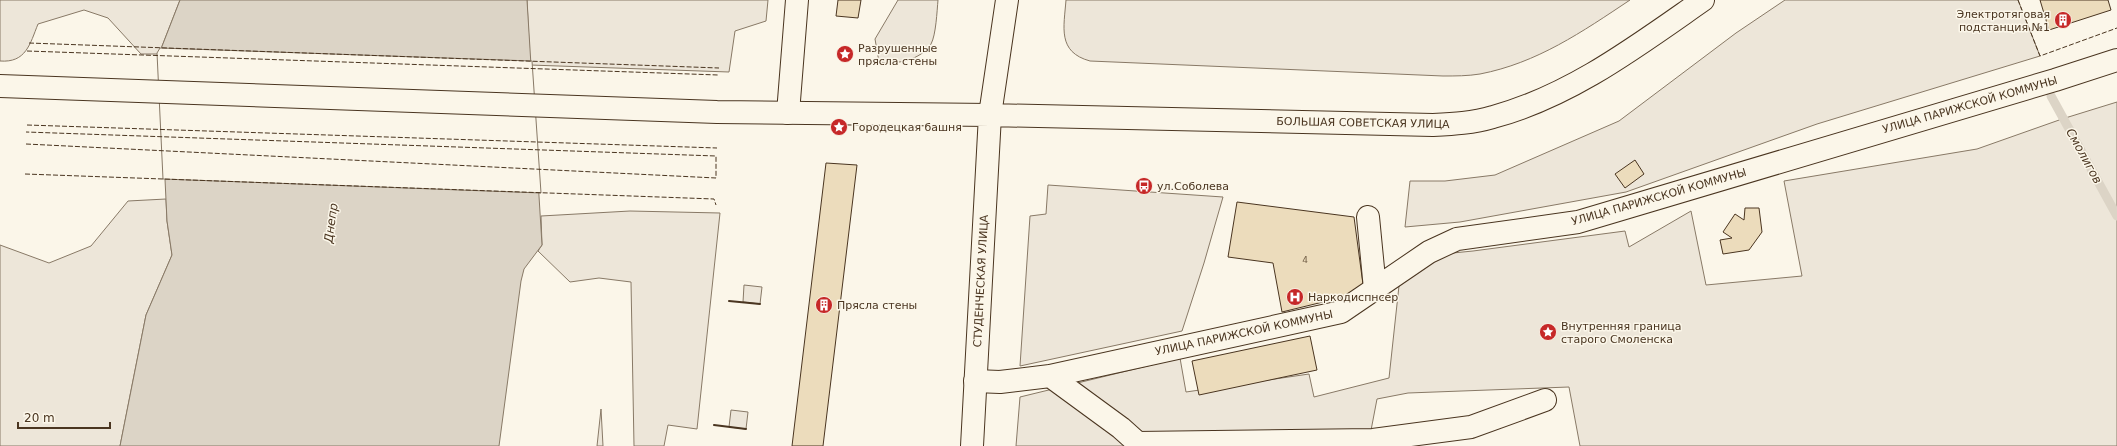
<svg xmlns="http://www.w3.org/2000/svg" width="2117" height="446" viewBox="0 0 2117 446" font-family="'DejaVu Sans',sans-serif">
<rect width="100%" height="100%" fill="#fbf6e9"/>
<path fill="#ede6d9" stroke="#887966" d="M0 0H180L159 54H141L108 18 84 10 38 24C30 44 26 63 0 61Z
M527 0H768L766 21 735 31 729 72 530 65Z
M898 0H938C937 11 936 35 931 44 921 60 896 65 879 62L875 39Z
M1066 0H1630C1582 32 1537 63 1480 74 1468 76 1455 76 1443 76L1090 61C1057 52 1064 27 1066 0Z
M1785 0H2018L2040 56 1817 124 1626 192 1460 222 1405 227 1410 181H1445L1495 175 1619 121 1736 33Z
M2117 102V446H1580L1569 387 1408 393 1377 399 1368 446H1016L1020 397 1180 358 1186 392 1309 374 1314 397 1389 378 1402 258 1473 251 1625 231 1629 247 1691 211 1706 285 1802 276 1784 181 1977 149 2062 119Z
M1048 185 1223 197 1204 263 1182 331 1020 366 1030 216 1046 214Z
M166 199 167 221 172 255 146 315 120 446H0V245L49 263 91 246 128 201Z
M630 211 720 213 697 429 668 425 664 446H634L631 282 599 278 570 282 538 251 542 245 541 216Z
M744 285 762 287 760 304 743 302Z
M601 409 603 446H597Z
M731 410 748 412 746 429 729 427Z"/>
<path fill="#dcd4c6" stroke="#887966" d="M180 0H527L542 245 524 269 521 281 499 446H120L146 315 172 255 167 221 159 54Z"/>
<path fill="#fbf6e9" stroke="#887966" d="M160 48 532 61 541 193 163 179 157 53Z"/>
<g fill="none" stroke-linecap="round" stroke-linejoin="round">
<path stroke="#dcd4c6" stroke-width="9" d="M2051 96 2117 216"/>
</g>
<path fill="#ecdcbc" stroke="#4a3520" d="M838 0H861L858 18 836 16Z
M2040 0H2108L2111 10 2049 30Z
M1635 160 1644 174 1625 188 1615 174Z
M826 163 857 165 823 446H792Z
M1237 202 1354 217 1364 292 1282 312 1273 263 1228 257Z
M1745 208H1759L1762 232 1749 250 1723 254 1720 240 1732 238 1723 232 1735 214 1744 220Z
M1310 336 1317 370 1199 395 1192 361Z"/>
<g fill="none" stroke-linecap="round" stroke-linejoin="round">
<g stroke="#4a3520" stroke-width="24">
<path id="minor" d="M788 113 797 0
M1368 217 1375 289
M1050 376 1121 428 1141 446
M975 381 1000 382 1050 376 1341 312 1429 252 1457 239 1578 222 2055 80 2117 60
M1137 443 1373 440 1471 427 1545 400"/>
</g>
<g stroke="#4a3520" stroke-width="24">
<path id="major" d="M0 86 717 112 990 115 1433 125C1453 124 1473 123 1493 117 1571 96 1637 46 1703 0
M972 446 990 115 1007 0"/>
</g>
<use href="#minor" stroke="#fbf6e9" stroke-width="22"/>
<use href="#major" stroke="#fbf6e9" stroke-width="22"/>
<path stroke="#4a3520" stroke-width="1" stroke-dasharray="5 2" stroke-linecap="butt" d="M2018 0 2040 56 2117 28
M29 43 719 68
M27 51 718 75
M27 125 717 148
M26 144 716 178V156L26 132
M25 174 714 199 716 205"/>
<path stroke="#4a3520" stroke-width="2" d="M729 301 760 304
M714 425 746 429"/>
</g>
<defs>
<g id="building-disc" transform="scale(0.9)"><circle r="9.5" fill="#c62828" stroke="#fbf6e9"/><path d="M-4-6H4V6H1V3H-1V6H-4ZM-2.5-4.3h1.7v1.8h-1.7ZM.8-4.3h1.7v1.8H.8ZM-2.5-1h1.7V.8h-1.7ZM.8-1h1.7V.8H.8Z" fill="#fff"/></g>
<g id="sight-disc" transform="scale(0.9)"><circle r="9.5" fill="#c62828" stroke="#fbf6e9"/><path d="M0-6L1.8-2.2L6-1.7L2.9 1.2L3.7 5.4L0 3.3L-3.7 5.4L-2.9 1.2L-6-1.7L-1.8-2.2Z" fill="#fff"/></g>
<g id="bus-disc" transform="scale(0.9)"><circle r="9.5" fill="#c62828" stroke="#fbf6e9"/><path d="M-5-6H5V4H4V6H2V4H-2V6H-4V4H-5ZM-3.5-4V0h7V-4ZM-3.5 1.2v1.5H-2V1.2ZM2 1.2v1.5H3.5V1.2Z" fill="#fff"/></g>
<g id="hospital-disc" transform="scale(0.9)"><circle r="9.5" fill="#c62828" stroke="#fbf6e9"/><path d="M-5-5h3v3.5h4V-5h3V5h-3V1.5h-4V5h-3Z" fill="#fff"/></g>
</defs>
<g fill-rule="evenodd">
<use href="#building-disc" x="2063" y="20"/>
<use href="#sight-disc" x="845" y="54"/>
<use href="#sight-disc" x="839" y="127"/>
<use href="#bus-disc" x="1144" y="186"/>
<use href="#hospital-disc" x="1295" y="297"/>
<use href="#building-disc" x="824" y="305"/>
<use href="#sight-disc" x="1548" y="332"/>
</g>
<g text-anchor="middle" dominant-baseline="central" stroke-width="3" stroke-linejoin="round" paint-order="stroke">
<g font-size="9" fill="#725f47">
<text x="1305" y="260">4</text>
</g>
<g font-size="11" fill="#4a3520" stroke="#fbf6e9" text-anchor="start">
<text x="2050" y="14" text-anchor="end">Электротяговая<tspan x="2050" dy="13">подстанция №1</tspan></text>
<text x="858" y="48">Разрушенные<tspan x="858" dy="13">прясла стены</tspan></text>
<text x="852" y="127">Городецкая башня</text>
<text x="1157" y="186">ул.Соболева</text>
<text x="1308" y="297">Наркодиспнсер</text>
<text x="837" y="305">Прясла стены</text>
<text x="1561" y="326">Внутренняя граница<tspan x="1561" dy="13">старого Смоленска</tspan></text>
</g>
<g font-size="11" fill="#4a3520" stroke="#fbf6e9">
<text transform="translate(1970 105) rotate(-16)">УЛИЦА ПАРИЖСКОЙ КОММУНЫ</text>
<text transform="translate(1363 123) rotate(1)">БОЛЬШАЯ СОВЕТСКАЯ УЛИЦА</text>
<text transform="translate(1659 197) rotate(-16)">УЛИЦА ПАРИЖСКОЙ КОММУНЫ</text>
<text transform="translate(981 281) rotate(-87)">СТУДЕНЧЕСКАЯ УЛИЦА</text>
<text transform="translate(1244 333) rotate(-12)">УЛИЦА ПАРИЖСКОЙ КОММУНЫ</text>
</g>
<g font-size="12" font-style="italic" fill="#4a3520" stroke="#fbf6e9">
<text transform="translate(2084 156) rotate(61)">Смолигов</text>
<text transform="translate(331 223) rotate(-82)">Днепр</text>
</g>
</g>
<path d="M18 422v6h92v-6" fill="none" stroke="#4a3520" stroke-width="2"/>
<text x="24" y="422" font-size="12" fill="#4a3520" stroke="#fbf6e9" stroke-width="3" paint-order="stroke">20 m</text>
</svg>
